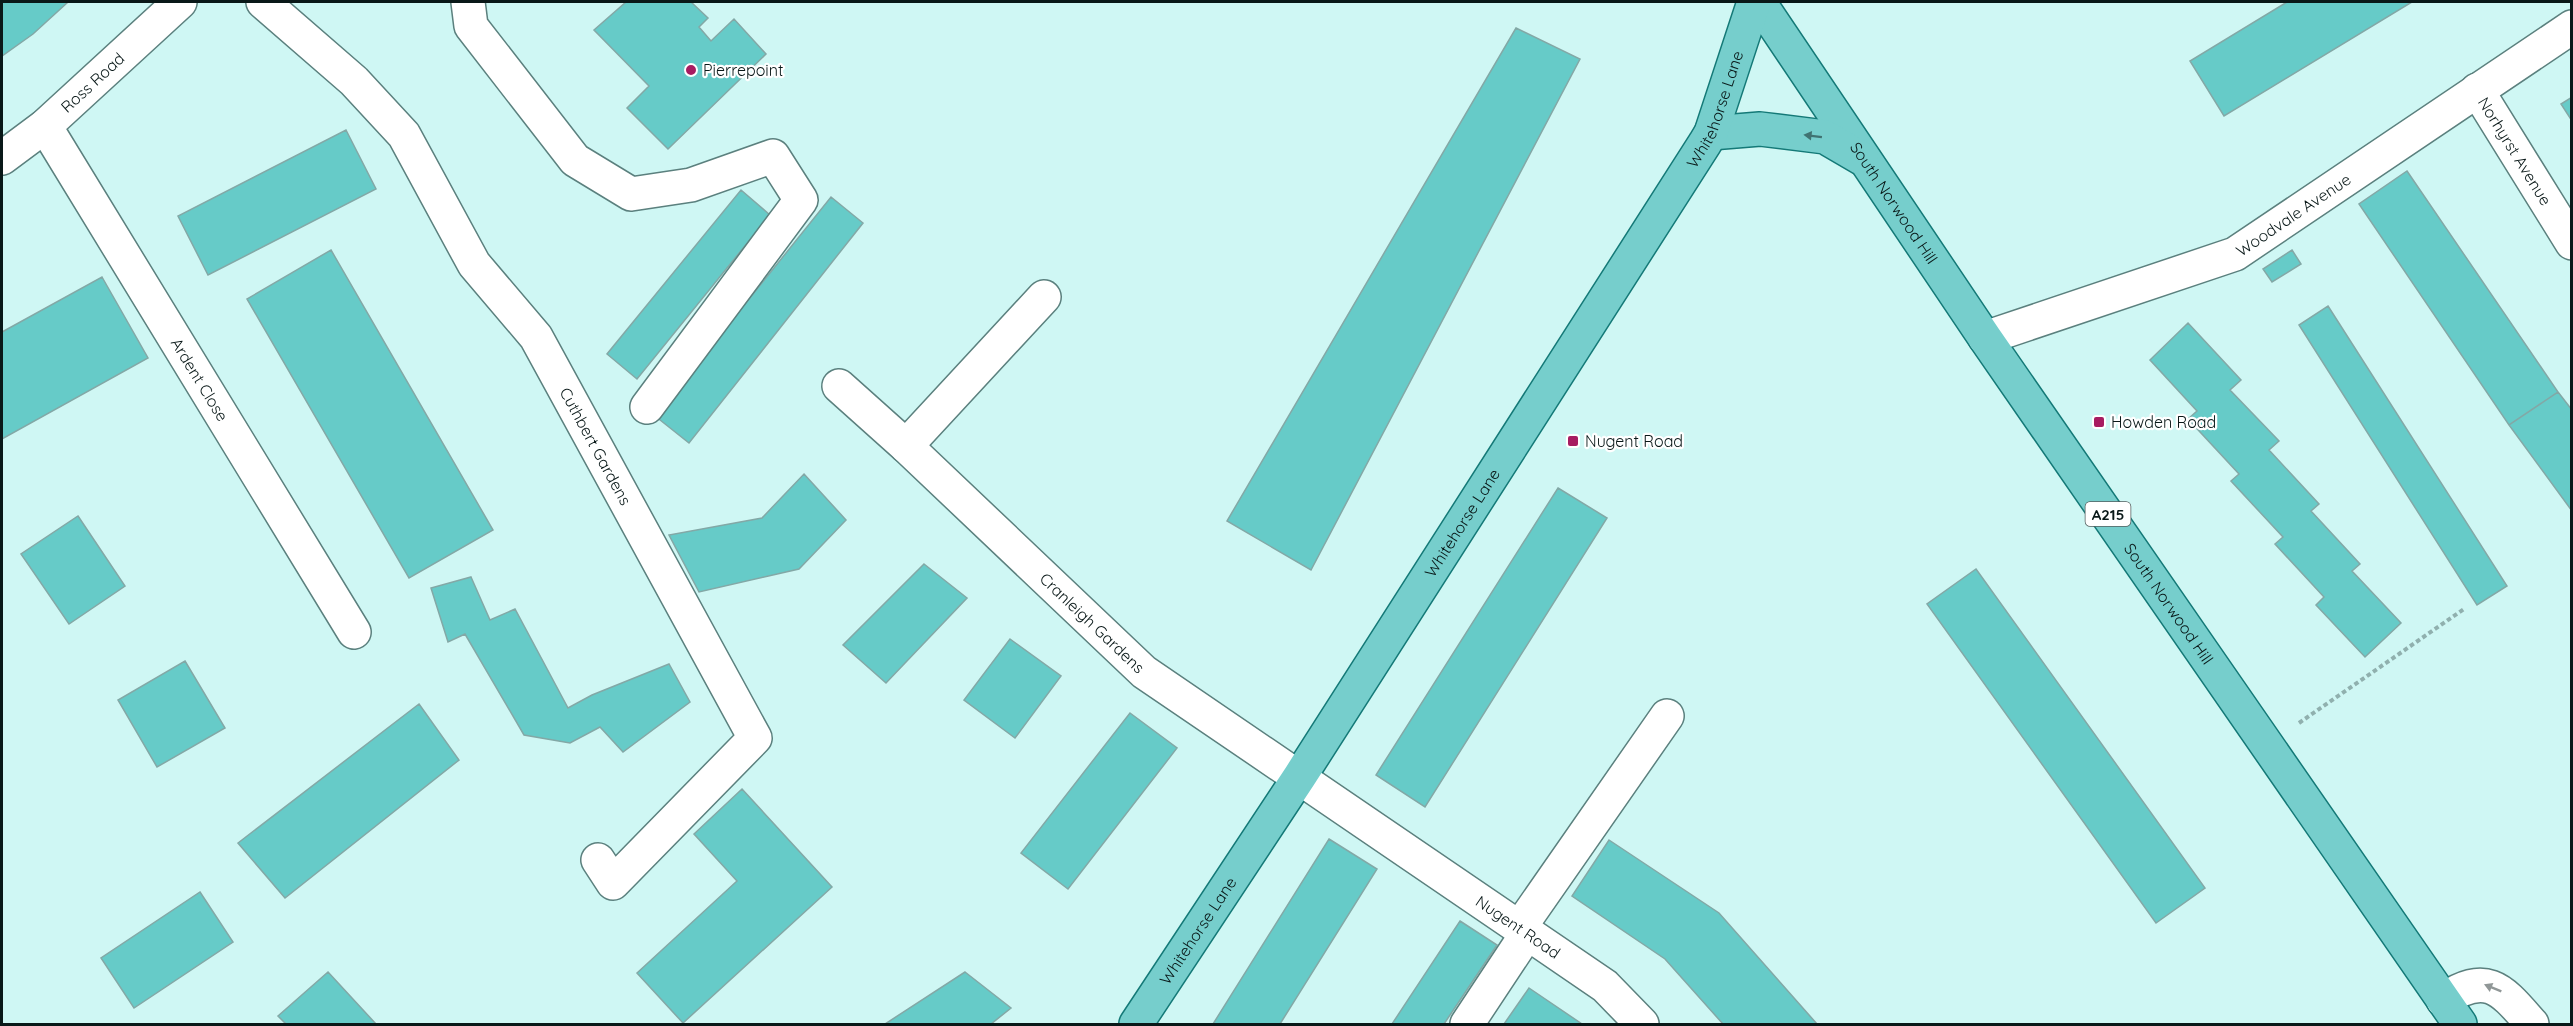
<svg xmlns="http://www.w3.org/2000/svg" width="2573" height="1026" viewBox="0 0 2573 1026" font-family="Quicksand,sans-serif">
<rect width="100%" height="100%" fill="#cff7f4"/>
<path fill="#66cbc8" stroke="#83a8a6" stroke-width="1.5" d="M2 2H68L33 34 2 56Z
M626 2H691L708 18 699 27 711 41 734 19 766 54 668 149 627 108 649 86 594 30Z
M2287 2H2412L2224 116 2190 61Z
M1516 28 1580 59 1311 570 1227 521Z
M2572 97V121L2561 104Z
M346 130 376 189 208 275 178 216Z
M2407 171 2558 392 2509 425 2359 204Z
M741 190 770 215 637 379 607 354Z
M831 197 863 223 689 443 655 416Z
M331 250 493 530 409 578 247 299Z
M2292 250 2301 264 2272 282 2263 269Z
M102 277 148 358 2 439V332Z
M2328 306 2507 586 2477 605 2299 325Z
M2188 323 2241 380 2230 390 2279 441 2269 450 2319 504 2311 511 2360 564 2352 571 2401 623 2365 657 2316 605 2324 597 2275 544 2283 537 2231 481 2239 474 2188 419 2197 411 2150 360Z
M2558 392 2572 410V511L2509 425Z
M804 474 846 520 799 569 699 592 669 535 762 518Z
M1558 488 1607 518 1425 807 1376 775Z
M78 516 125 586 69 624 21 554Z
M924 564 967 598 886 683 843 645Z
M1976 569 2205 888 2156 923 1927 604Z
M471 577 490 620 515 609 568 708 592 695 669 664 690 702 623 752 600 727 570 743 524 735 465 634 448 642 431 588Z
M1010 639 1061 676 1015 738 964 700Z
M185 661 225 728 157 767 118 700Z
M419 704 459 760 285 898 238 843Z
M1130 713 1177 748 1068 889 1021 853Z
M742 789 832 887 683 1023 637 973 737 881 694 834Z
M1329 839 1377 869 1280 1024H1213Z
M1609 840 1719 913 1817 1024H1723L1665 959 1572 896Z
M200 892 233 942 134 1008 101 958Z
M1460 921 1497 945 1444 1024H1392Z
M328 972 376 1024H286L278 1016Z
M965 972 1011 1008 991 1024H885Z
M1529 988 1582 1024H1504Z"/>
<g fill="none" stroke-linecap="round" stroke-linejoin="round">
<g stroke="#5b807e" stroke-width="36">
<g id="minor">
<path id="s1" d="M263 2 354 81 404 135 474 264 536 337 755 738 613 883 598 860"/>
<path d="M468 2 471 26 575 160 631 194 691 185 773 156 801 200 647 407"/>
<path id="s2" d="M2477 90 2572 243"/>
<path id="s3" d="M45 126 354 632"/>
<path id="s4" d="M2 158 45 126 180 2"/>
<path id="s5" d="M1044 297 906 446 1144 672 1605 986 1642 1024"/>
<path id="s6" d="M1985 338 2235 254 2572 27"/>
<path d="M839 386 906 446"/>
<path d="M1520 927 1667 716"/>
<path d="M2443 1000C2488 970 2502 990 2532 1024"/>
<path d="M1467 1024 1528 932"/>
</g>
</g>
<g stroke="#147977" stroke-width="36">
<g id="major">
<path id="s7" d="M1759 2 1985 338 2460 1024"/>
<path d="M1711 133 1760 129 1825 137 1861 158"/>
<path id="s8" d="M1136 1024 1300 776 1705 143 1711 133 1754 2"/>
</g>
</g>
<path stroke="#90b0ae" stroke-width="4" stroke-dasharray="4.5 3" stroke-linecap="butt" d="M2299 723 2464 609"/>
<use href="#minor" stroke="#fff" stroke-width="33"/>
<use href="#major" stroke="#76cecc" stroke-width="33"/>
</g>
<defs><path id="oneway-solid" d="M-6-.8H1V-3.2L6.5 0L1 3.2V.8H-6Z" transform="scale(1.5)"/></defs>
<use fill="#407372" href="#oneway-solid" transform="translate(1813 136) rotate(-173)"/>
<use fill="#909797" href="#oneway-solid" transform="translate(2493 988) rotate(-158)"/>
<g fill="#a71c61" stroke="#fff" stroke-width="2">
<circle cx="691" cy="70" r="6"/>
<rect x="2093" y="416" width="12" height="12" rx="3"/>
<rect x="1567" y="435" width="12" height="12" rx="3"/>
</g>
<g text-anchor="middle" dominant-baseline="central" stroke-width="4.5" stroke-linejoin="round" paint-order="stroke">
<rect fill="#fff" stroke="#535d5d" stroke-width="1.5" x="2085.5" y="502" width="45" height="24" rx="4.5"/>
<g font-size="15" font-weight="bold" fill="#091818">
<text x="2108" y="514">A215</text>
</g>
<g font-size="16" fill="#091818" stroke="#fff" text-anchor="start">
<text x="703" y="70">Pierrepoint</text>
<text x="2111" y="422">Howden Road</text>
<text x="1585" y="441">Nugent Road</text>
</g>
<g font-size="16" fill="#091818" stroke="#fff">
<text stroke="none"><textPath href="#s4" startOffset="118">Ross Road</textPath></text>
<text stroke="none"><textPath href="#s8" startOffset="1084">Whitehorse Lane</textPath></text>
<text stroke="none"><textPath href="#s2" startOffset="72">Norhyrst Avenue</textPath></text>
<text stroke="none"><textPath href="#s7" startOffset="242">South Norwood Hill</textPath></text>
<text stroke="none"><textPath href="#s6" startOffset="334">Woodvale Avenue</textPath></text>
<text stroke="none"><textPath href="#s3" startOffset="297">Ardent Close</textPath></text>
<text stroke="none"><textPath href="#s1" startOffset="561">Cuthbert Gardens</textPath></text>
<text stroke="none"><textPath href="#s8" startOffset="598">Whitehorse Lane</textPath></text>
<text stroke="none"><textPath href="#s7" startOffset="728">South Norwood Hill</textPath></text>
<text stroke="none"><textPath href="#s5" startOffset="460">Cranleigh Gardens</textPath></text>
<text stroke="none"><textPath href="#s5" startOffset="984">Nugent Road</textPath></text>
<text stroke="none"><textPath href="#s8" startOffset="112">Whitehorse Lane</textPath></text>
</g>
</g>
<rect width="2573" height="1026" fill="none" stroke="#091818" stroke-width="6"/>
</svg>
